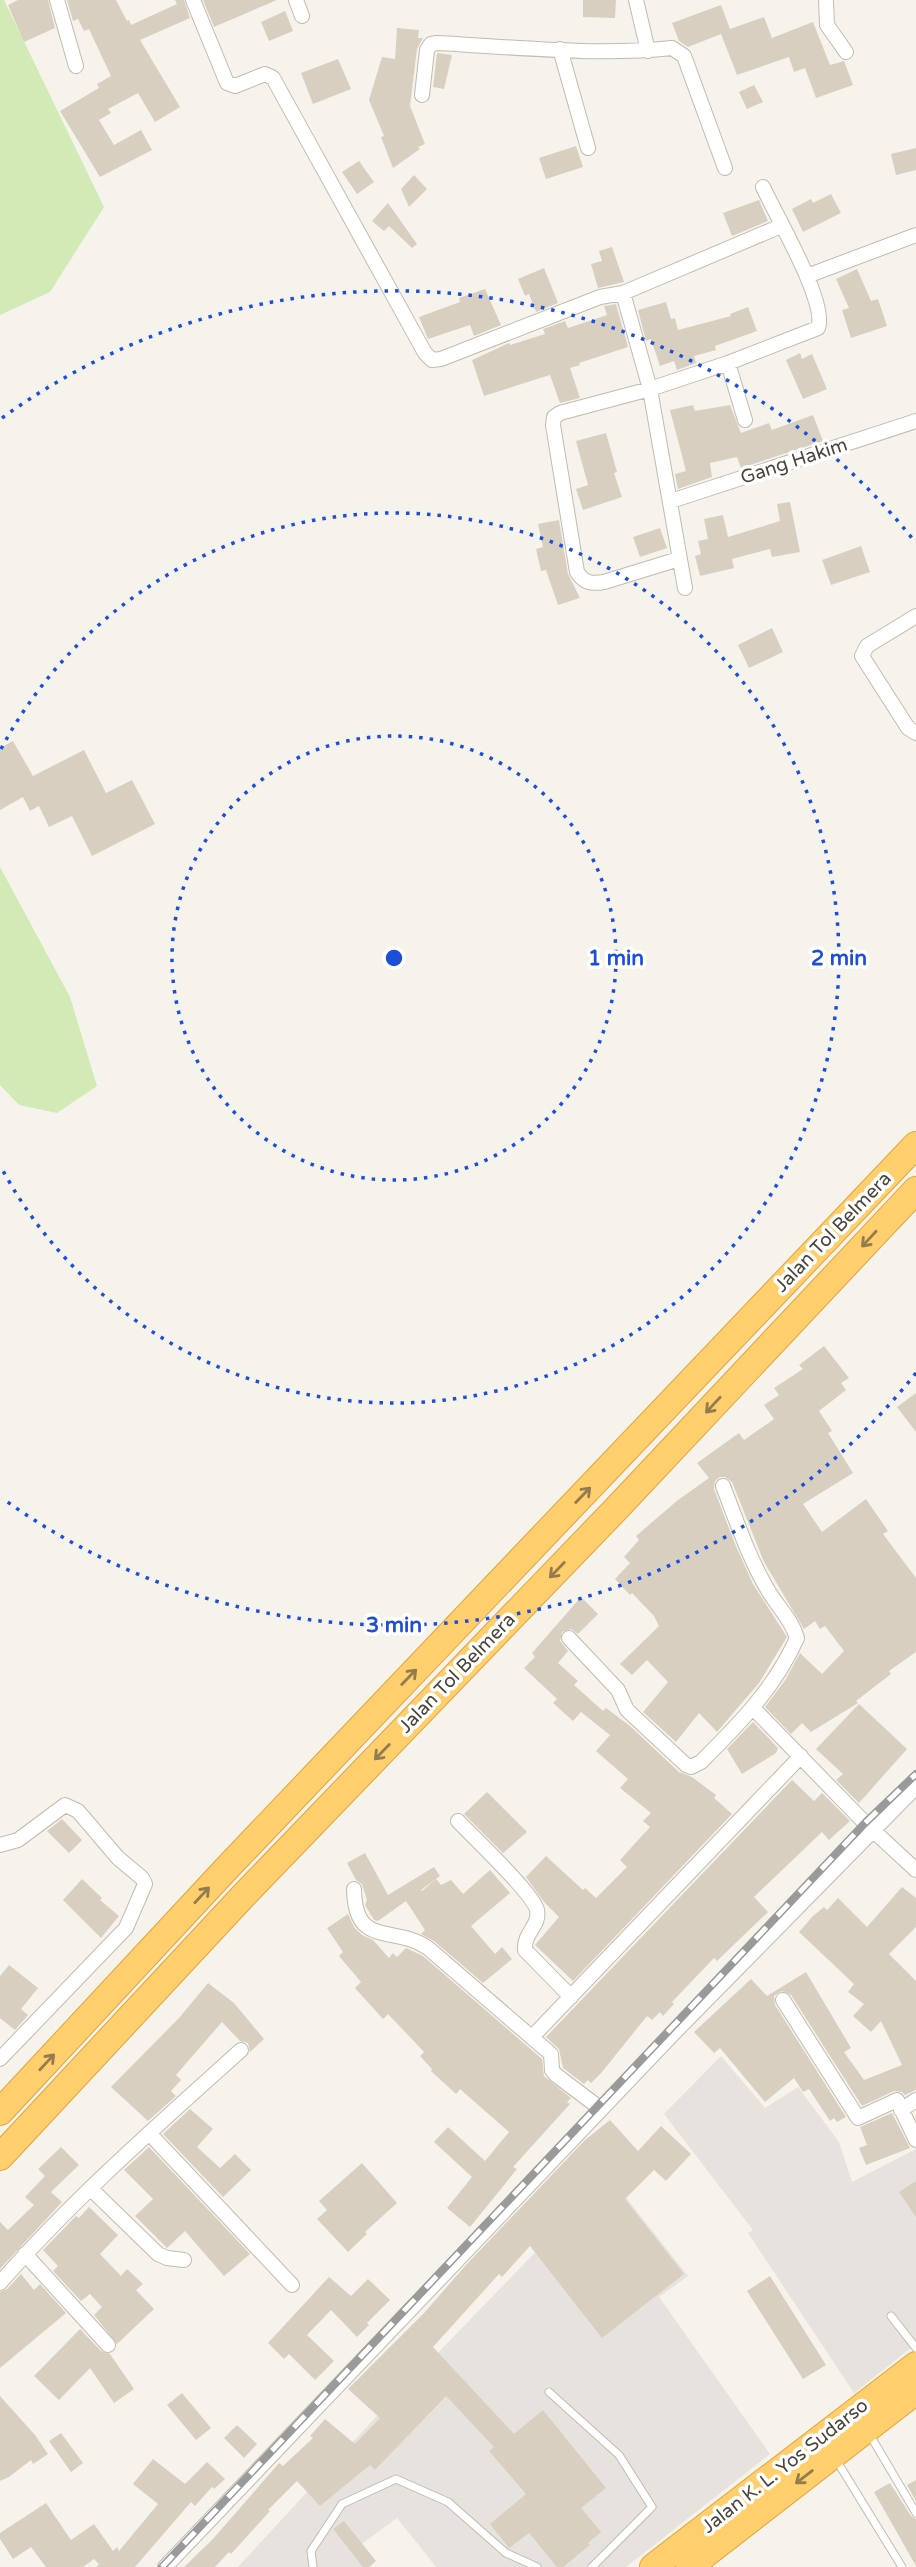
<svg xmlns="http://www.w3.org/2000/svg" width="916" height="2567" viewBox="0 0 916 2567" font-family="'Varela Round',sans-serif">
<rect width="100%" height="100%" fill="#f6f3ec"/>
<path fill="#e6e2dd" d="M721 2056 765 2108 798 2087 839 2142 852 2182 916 2149V2344L854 2393 748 2233 753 2230 664 2114Z
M609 2176 688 2276 659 2297 770 2454 626 2567H436L397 2518 352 2551 364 2567H238L375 2418Z"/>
<path fill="#d2eab5" d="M0 0H4L104 207 50 292 0 315Z
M0 867 70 997 97 1086 57 1113 19 1105 0 1085Z"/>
<path fill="#d8cfc1" d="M18 0H48L55 28 24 42 8 5Z
M67 0H116L127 21 129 20 131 25 177 4 175 0H184L190 18 140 40 180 107 155 122 138 93 108 109 111 113 99 120 114 145 141 130 152 150 100 177 60 111 99 88 97 84 111 76 89 29 84 31 78 19 73 21Z
M203 0H277L214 27Z
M583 0H616L615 18 583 17Z
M721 5 730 29 764 17 772 38 813 22 830 65 844 61 853 85 816 98 805 68 794 72 789 57 737 75 721 34 688 47 679 41 672 23Z
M285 11 293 31 269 41 261 22Z
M397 28 419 30 418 38H423L417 49 410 106 425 144 418 147 420 149 393 168 381 137 384 136 369 100 382 57 395 59Z
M437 53 452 55 444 89 433 87Z
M338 59 351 89 313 104 301 73Z
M754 85 763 102 747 109 739 92Z
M576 146 583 167 546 179 539 158Z
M916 148V170L896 175 891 154Z
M359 161 374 182 357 194 342 172Z
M414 175 427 189 409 207 401 189Z
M831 194 841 213 803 232 792 209 811 199 813 203Z
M759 200 768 221 732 236 723 213Z
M388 203 417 244 412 248 389 226 384 231 372 221Z
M612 247 624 282 598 288 591 264 602 261 599 251Z
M544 268 558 303 536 312 529 294 525 296 518 279Z
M857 269 871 301 878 299 887 326 851 338 842 310 849 308 836 279Z
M485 289 501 325 474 336 470 325 428 339 419 317 460 302 459 298Z
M666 302 671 319 675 318 678 330 731 316 730 314 748 307 757 331 715 346 716 350 694 356 696 363 677 370 674 361 660 366 651 339 646 341 638 310Z
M616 304 628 347 579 363 580 365 570 368 580 398 560 403 550 375 484 396 472 360 509 343 510 345 545 334 543 329 565 321 568 328 607 315 604 306Z
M800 353 802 359 812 354 827 389 803 399 786 360Z
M693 405 695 411 730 405 741 433 769 423 772 430 813 415 823 441 741 468 737 457 710 463 712 477 678 489 675 474 686 471 670 410Z
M606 433 617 472 614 473 622 497 583 510 576 489 588 485 576 441Z
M790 502 800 552 772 557 770 549 732 559 734 568 700 576 695 556 701 554 698 541 708 539 704 519 723 515 728 537 780 521 777 504Z
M559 520 568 574 580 598 558 605 546 570 541 571 536 549 543 547 538 524Z
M660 528 667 548 640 557 633 537Z
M861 546 870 572 831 585 822 560Z
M772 628 783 652 749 668 738 645Z
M13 741 33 776 84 750 106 793 132 780 155 824 92 856 72 816 49 827 39 806 30 811 23 797 0 810V748Z
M824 1346 849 1378 841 1383 846 1390 819 1411 832 1431 828 1433 853 1473 803 1504 822 1532 866 1499 888 1531 883 1534 916 1578V1652L889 1671 891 1674 856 1701 858 1703 811 1732 802 1723 791 1734 765 1707 786 1679 800 1653 822 1674 844 1651 825 1626 820 1629 815 1621 804 1629 764 1562 732 1482 725 1477H720L715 1481 714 1489 735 1544 753 1584 787 1637 759 1683 717 1732 699 1713 676 1742 643 1712 668 1682 647 1660 632 1675 620 1664 659 1626 654 1616 632 1593 630 1595 615 1579 630 1563 624 1557 639 1540 636 1536 678 1500 709 1478 697 1463 739 1433 744 1440 774 1419 764 1405 779 1395 774 1388 803 1369 799 1365Z
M916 1393V1432L897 1407Z
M581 1597 598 1614 578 1634 571 1629 562 1632 560 1641 568 1651 558 1663 578 1681 574 1685 603 1711 606 1708 630 1726 679 1772 692 1777 716 1795 714 1798 732 1814 573 1981 535 1945 559 1917 544 1902 526 1877 546 1856 583 1890 585 1888 596 1898 627 1867 620 1860 650 1827 643 1821 651 1813 620 1788 628 1779 596 1751 610 1735 581 1712 573 1721 553 1703 557 1699 524 1668 535 1657 532 1653Z
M859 1704 907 1749 859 1803 836 1780 843 1774 816 1749Z
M753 1722 778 1748 776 1753 742 1774 727 1749Z
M792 1780 814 1801 822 1793 850 1821 829 1840 822 1832 754 1897 768 1912 717 1961 714 1958 672 2002 674 2004 663 2016 660 2012 652 2020 647 2016 602 2072 591 2083 588 2080 584 2084 563 2068 559 2049 546 2037Z
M487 1792 527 1832 503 1853 464 1814Z
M62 1819 82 1840 69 1853 47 1831Z
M365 1853 388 1895 434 1867 440 1876 421 1890 422 1891 436 1879 441 1885 451 1880 463 1894 490 1870 510 1893 471 1926 495 1954 502 1947 512 1959 483 1983 434 1941 421 1934 425 1930 406 1901 378 1921 374 1920 365 1905 367 1900 362 1884 356 1880 347 1863Z
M82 1879 102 1898 100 1900 119 1916 101 1938 63 1900Z
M902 1887 916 1898V1927L889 1954 916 1981V2090L905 2095 902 2092 894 2091 862 2106 791 1995 782 1991 774 1996 775 2005 846 2117 837 2122 834 2118 830 2121 809 2089 803 2092 794 2078 765 2102 720 2048 714 2053 694 2032 751 1979 767 1996 806 1972 851 2048 844 2052 864 2080 902 2065 881 2021 871 2032 853 2016 864 2004 848 1992 854 1984 799 1932 813 1916 824 1907 827 1910 838 1898 867 1927Z
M348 1914 354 1927 362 1935 373 1940 389 1958 393 1953 397 1957 406 1948 423 1956 542 2059 544 2076 571 2098 567 2102 570 2104 513 2167 517 2169 470 2227 447 2208 472 2177 434 2142 448 2127 485 2161 509 2132 460 2089 456 2094 431 2071 432 2069 420 2056 424 2052 388 2014 383 2019 355 1988 361 1982 339 1956 343 1952 327 1928Z
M9 1965 38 1988 21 2009 28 2015 15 2030 0 2018V1976Z
M208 1983 234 2003 264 2039 250 2052 248 2043 240 2041 222 2022 176 2075 181 2080 171 2091 176 2096 148 2121 111 2087 179 2018Z
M190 2109 213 2129 197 2147 220 2168 235 2154 251 2170 223 2197 163 2134Z
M892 2113 910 2148 866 2165 859 2148 867 2145 860 2127Z
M610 2120 638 2151 661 2126 691 2154 666 2181 654 2170 625 2199 684 2274 602 2338 530 2246 502 2277 499 2274 433 2347 514 2434 543 2410 606 2488 581 2508 601 2532 588 2543 590 2545 563 2567H557L529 2533 509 2548 490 2524 526 2494 489 2451 494 2447 446 2396 375 2470 370 2465 320 2506 297 2481 268 2510 270 2511 231 2554 229 2552 215 2567H184L213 2539 279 2463 283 2466 313 2438 310 2436 325 2419 355 2444 380 2418 348 2389 425 2312 466 2265 585 2140Z
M61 2147 79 2165 51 2192 62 2202 0 2269V2222L8 2230 34 2205 25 2197 45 2176 38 2169Z
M149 2147 250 2254 224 2276 185 2231 167 2248 135 2216 153 2199 124 2170Z
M362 2163 397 2203 365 2232 367 2234 348 2252 317 2219 327 2210 319 2201Z
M916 2181V2217L899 2192Z
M89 2207 118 2235 100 2254 121 2276 127 2269 143 2284 136 2290 154 2309 117 2344 94 2315 102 2307 90 2294 81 2301 53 2271 58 2266 43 2250 76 2216 79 2218Z
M21 2274 34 2290 40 2284 66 2313 0 2368V2292L7 2289Z
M770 2276 826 2365 803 2379 747 2291Z
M329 2277 351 2296 368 2279 390 2300 367 2323 369 2325 357 2337 331 2310 307 2335 334 2361 315 2380 289 2354 284 2359 268 2343Z
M80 2329 101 2351 110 2354 134 2389 114 2403 90 2368 59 2400 34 2376Z
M182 2393 211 2428 196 2440 167 2405Z
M0 2396 35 2435 48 2454 33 2464 31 2460 9 2477 0 2481Z
M237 2425 257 2444 244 2458 224 2438Z
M61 2433 83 2463 71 2472 49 2441Z
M153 2459 185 2484 207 2462 225 2479 214 2489 212 2487 195 2506 191 2502 135 2567H96L99 2564 94 2559 83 2567H46L31 2547 13 2559 0 2539V2533L46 2503 71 2540 94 2524 113 2551 117 2547 119 2551 158 2504 133 2484Z
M916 2480V2501L907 2485Z
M890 2483 911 2516 916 2519V2566L874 2492Z
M344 2521 376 2561 369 2567H363L333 2529Z"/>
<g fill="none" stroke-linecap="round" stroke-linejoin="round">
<g stroke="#c2bbae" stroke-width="9">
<path id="lane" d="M891 2316 916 2348
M549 2392 619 2455 652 2507 592 2567
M870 2435 916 2513
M835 2458 902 2567
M313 2567 311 2551 342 2504 396 2479 448 2502 506 2553 537 2567"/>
</g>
<g stroke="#c2bbae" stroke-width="16">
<path id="street" d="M57 0 76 66
M193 0 227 83 235 86 265 74 273 78 425 353 432 360 441 359 600 297 623 293 781 226
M296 0 302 16
M636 0 648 51
M826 0 827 25 846 52
M560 49 588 148
M422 95 427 50 431 44 437 43C515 47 595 56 672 48L684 56 725 168
M807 276 916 235
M623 293 650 389 685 588
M728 363 745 420
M671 501 916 421
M679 559 604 582C591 584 584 583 577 572L553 425 554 417 560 413 650 389 728 363 818 328C828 303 775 214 763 187
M916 616 867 646 862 656 908 728 916 733
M569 1638 618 1690 627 1710 686 1765 691 1767 701 1762C739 1724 775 1688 797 1638 792 1620 778 1607 769 1592 749 1559 737 1522 723 1486
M754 1709 865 1823 916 1870
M458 1821C473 1837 533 1893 537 1910 540 1927 524 1931 525 1950L571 1997
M0 1845 18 1840 65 1805 78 1811 118 1858 142 1878 145 1884 126 1928 0 2059
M354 1889C355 1949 393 1924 428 1948L551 2054 552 2070 556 2075 601 2109
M783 2000 858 2118 897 2100 916 2140
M532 2037 801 1756
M901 2110 916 2100
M149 2133 292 2285
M91 2189 158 2254 167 2258 184 2260
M25 2254 108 2345
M0 2283C73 2199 158 2125 241 2050
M165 2567 675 2032 916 1787"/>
</g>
<g stroke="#e0a43c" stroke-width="28">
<path id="highway" d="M0 2112 227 1868 916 1145
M0 2157 244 1895 617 1508 916 1190
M653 2567 916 2365
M689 2567 916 2391"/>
</g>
<use href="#lane" stroke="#fff" stroke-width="7"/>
<use href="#street" stroke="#fff" stroke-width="14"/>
<use href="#highway" stroke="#ffcf6e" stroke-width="26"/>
<g stroke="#9a9a9a" stroke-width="8">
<path id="rail" d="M162 2567 865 1823 916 1774"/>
</g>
<use href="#rail" stroke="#fff" stroke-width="5" stroke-dasharray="16" stroke-linecap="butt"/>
</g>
<defs><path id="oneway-shaft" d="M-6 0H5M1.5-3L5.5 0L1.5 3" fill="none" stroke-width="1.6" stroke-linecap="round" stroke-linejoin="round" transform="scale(1.75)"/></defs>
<g stroke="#937c4e">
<use href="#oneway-shaft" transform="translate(869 1239) rotate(133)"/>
<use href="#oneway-shaft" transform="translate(713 1405) rotate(133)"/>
<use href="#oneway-shaft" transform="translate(583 1495) rotate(-46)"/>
<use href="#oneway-shaft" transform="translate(557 1570) rotate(134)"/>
<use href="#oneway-shaft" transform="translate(409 1677) rotate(-46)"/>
<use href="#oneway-shaft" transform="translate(382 1752) rotate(134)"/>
<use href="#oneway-shaft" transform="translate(202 1895) rotate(-47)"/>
<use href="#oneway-shaft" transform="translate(47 2062) rotate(-47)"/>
<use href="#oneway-shaft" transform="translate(804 2477) rotate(142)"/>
</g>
<g fill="none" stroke="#1d4ed8" stroke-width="3.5" stroke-dasharray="3.5 7">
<circle cx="394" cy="958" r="222"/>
<path d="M1 749A445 445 0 1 1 1 1167"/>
<path d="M916 1373A667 667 0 0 1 2 1498M2 418A667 667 0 0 1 916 543"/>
</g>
<g text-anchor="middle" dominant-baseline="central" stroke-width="7" stroke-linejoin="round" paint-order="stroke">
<g font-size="19" fill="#4b4439" stroke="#fff">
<text transform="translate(794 461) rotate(-18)">Gang Hakim</text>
<text transform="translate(833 1232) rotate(-46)">Jalan Tol Belmera</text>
<text transform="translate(457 1673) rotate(-46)">Jalan Tol Belmera</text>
<text transform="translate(785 2466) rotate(-38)">Jalan K. L. Yos Sudarso</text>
</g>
</g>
<circle cx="394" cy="958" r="10" fill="#1d4ed8" stroke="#fff" stroke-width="3.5"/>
<g font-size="21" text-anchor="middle" font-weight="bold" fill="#1d4ed8" stroke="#fff" stroke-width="7" stroke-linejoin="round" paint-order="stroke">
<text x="616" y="965">1 min</text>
<text x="839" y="965">2 min</text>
<text x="394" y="1632">3 min</text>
</g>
</svg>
